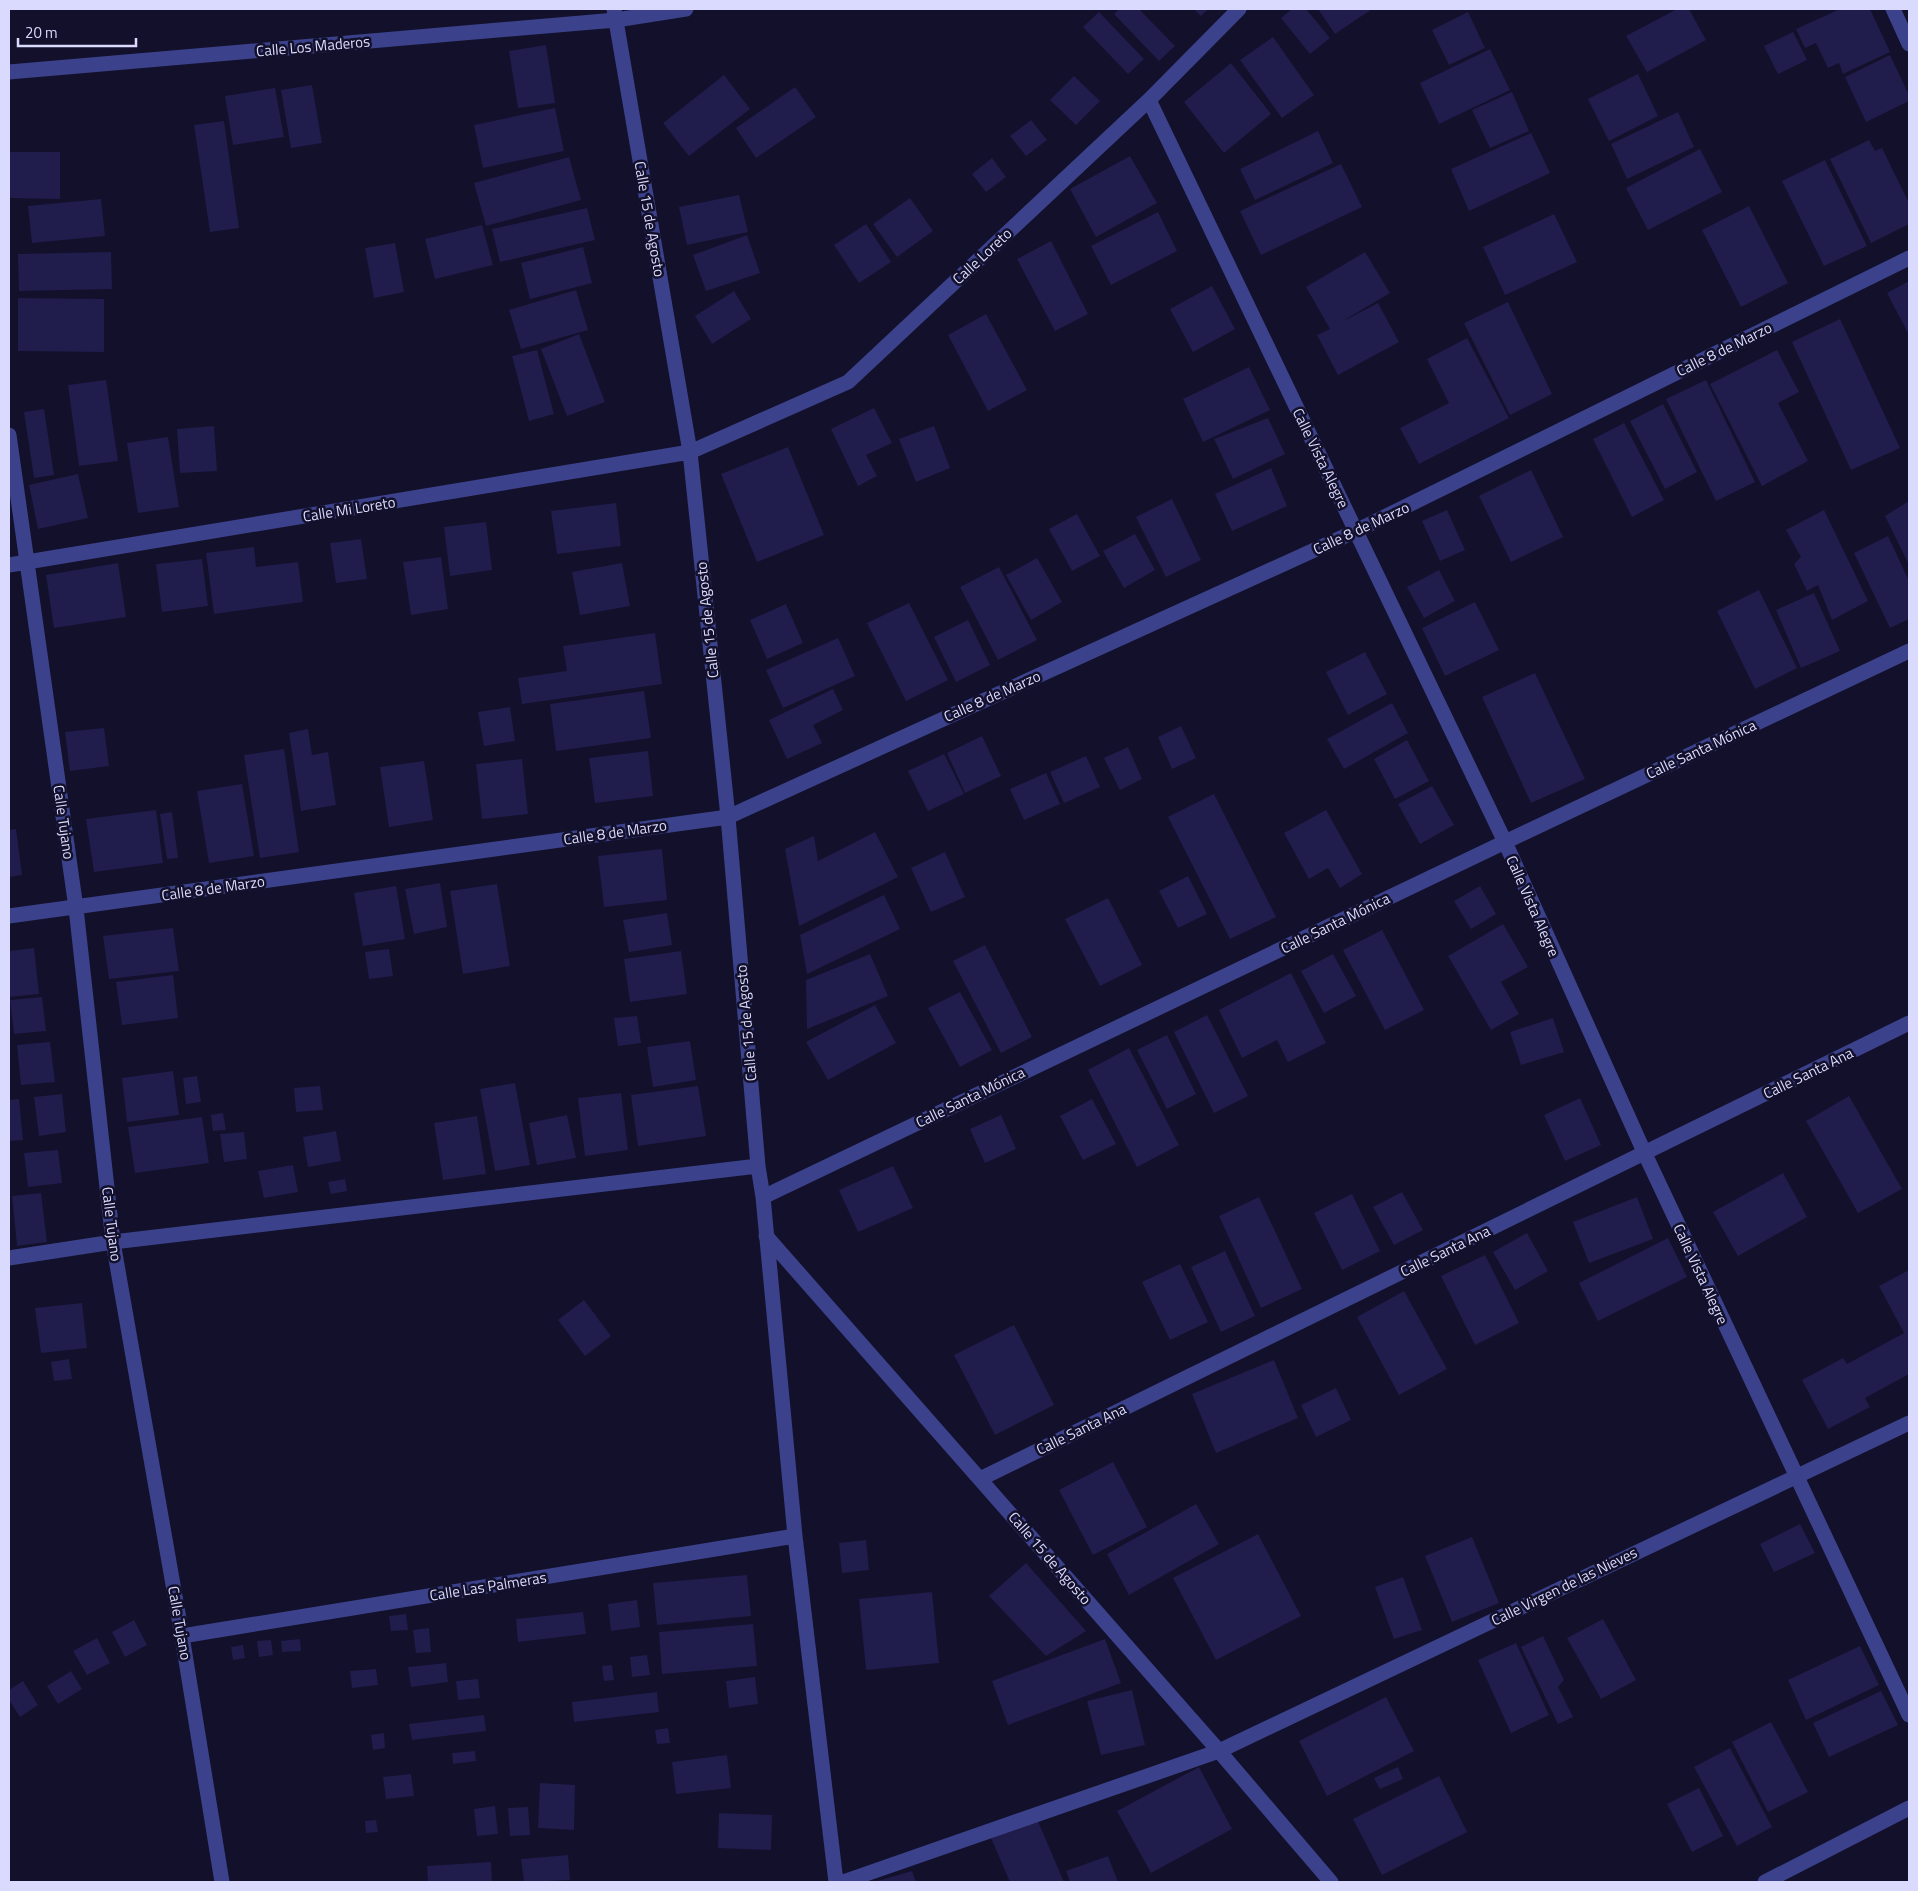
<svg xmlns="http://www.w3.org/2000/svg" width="1918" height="1891" viewBox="0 0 1918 1891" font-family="'Titillium Web',sans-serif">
<rect width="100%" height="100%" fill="#12102a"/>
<path fill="#201c4c" d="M1119 9H1139L1175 46 1159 61 1114 14Z
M1194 9H1208L1201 16Z
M1292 9H1306L1330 38 1310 54 1281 18Z
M1318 9H1372L1335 34Z
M1677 9H1689L1706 40 1647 72 1626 36Z
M1840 9H1870L1890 52 1843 74 1839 63 1828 68 1816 43 1805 48 1796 29Z
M1099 12 1144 59 1128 74 1083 27Z
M1468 12 1485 48 1449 65 1432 30Z
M1793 32 1807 60 1778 74 1764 46Z
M1273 37 1314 95 1282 118 1240 60Z
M546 45 555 103 518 108 509 51Z
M1490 49 1510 90 1439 124 1420 83Z
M1890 55 1909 95V101L1866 122 1845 77Z
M1231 63 1271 114 1224 153 1184 102Z
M1638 74 1658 116 1609 141 1588 99Z
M724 75 750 109 689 156 663 123Z
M1074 76 1100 101 1076 125 1050 100Z
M312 85 322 143 291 148 281 90Z
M795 87 816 117 756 158 736 128Z
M275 88 284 137 233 145 225 96Z
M1512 92 1529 131 1490 148 1472 110Z
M555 108 564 151 483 168 474 125Z
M1678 112 1694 147 1627 179 1611 144Z
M1031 120 1047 140 1026 156 1010 136Z
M224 121 239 228 210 232 194 125Z
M1318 131 1333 163 1255 200 1240 169Z
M1531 133 1550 173 1469 211 1451 169Z
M1869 140 1875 151 1882 148 1909 203V224L1871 243 1830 159Z
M1700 149 1722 192 1648 230 1626 188Z
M10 152H60V199L10 198Z
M1130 156 1157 203 1096 237 1070 189Z
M569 157 581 200 486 226 474 183Z
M992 158 1006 177 986 192 972 174Z
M1825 160 1867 246 1824 266 1782 181Z
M1341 164 1362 207 1261 255 1240 211Z
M739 195 748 232 687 245 679 207Z
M910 198 933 231 897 257 873 224Z
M101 199 105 236 32 243 28 206Z
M1749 206 1788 283 1741 307 1702 230Z
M587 208 595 240 500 262 492 229Z
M1158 212 1177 251 1111 285 1091 246Z
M1554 214 1577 262 1505 295 1483 247Z
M866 224 891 262 859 283 834 245Z
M482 225 493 265 435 279 425 239Z
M747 235 760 273 706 291 693 255Z
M1051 241 1088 314 1055 331 1017 259Z
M395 243 404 292 374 298 365 248Z
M583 247 592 283 530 299 521 263Z
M111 252 112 289 19 291 18 254Z
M1365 252 1390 293 1341 322 1378 303 1399 342 1338 375 1317 335 1330 329 1306 287Z
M1909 281V335L1887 293Z
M1212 286 1235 329 1193 352 1170 309Z
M576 290 588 330 521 349 509 310Z
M734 291 751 319 712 344 695 316Z
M18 298 104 299V352L18 351Z
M1508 302 1552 394 1510 415 1464 323Z
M986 314 1027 390 988 411 948 335Z
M1840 319 1900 448 1851 470 1792 342Z
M579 334 605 402 567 416 541 349Z
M1467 338 1509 418 1419 464 1400 428 1449 403 1427 359Z
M537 350 554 414 529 421 512 356Z
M1777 350 1799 392 1778 403 1808 461 1762 486 1710 384Z
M1249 367 1270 410 1203 442 1183 399Z
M106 380 118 461 79 466 68 385Z
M1706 380 1755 482 1716 501 1666 399Z
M1663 404 1697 472 1665 489 1630 421Z
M874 408 892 443 866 455 877 476 858 486 831 429Z
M44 409 54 475 34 478 24 412Z
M1268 418 1285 454 1233 479 1214 439Z
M1624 423 1664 500 1632 517 1593 439Z
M214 426 217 471 180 473 177 429Z
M934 426 950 468 916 482 899 439Z
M168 437 179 507 138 513 127 443Z
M788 447 824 535 757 562 721 474Z
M1271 468 1287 506 1232 531 1215 494Z
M1531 470 1563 537 1511 562 1479 496Z
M78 474 88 518 38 529 29 485Z
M1172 499 1201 560 1166 577 1136 517Z
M1909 501V565L1885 516Z
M616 503 621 546 557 554 551 511Z
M1447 510 1465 550 1440 561 1422 521Z
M1824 510 1868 601 1832 620 1818 585 1807 591 1794 564 1801 557 1786 530Z
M1077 514 1100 556 1072 571 1049 529Z
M486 522 492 570 450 576 444 527Z
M1135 534 1155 570 1124 588 1103 551Z
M1888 536 1909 581V619L1890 628 1854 553Z
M361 539 367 579 336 583 330 543Z
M254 547 256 567 298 562 303 602 214 614 206 553Z
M441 557 448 609 411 615 403 562Z
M1037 558 1062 602 1031 620 1006 575Z
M202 559 208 606 162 612 156 564Z
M118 563 126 617 54 628 46 575Z
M622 563 630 606 580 615 572 572Z
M999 567 1037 640 998 660 960 587Z
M1439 570 1455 601 1424 618 1407 587Z
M1759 590 1797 668 1755 689 1717 611Z
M1814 593 1840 651 1801 668 1776 610Z
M1475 602 1499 650 1445 676 1422 628Z
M909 603 948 680 906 701 867 623Z
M786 604 803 643 767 659 750 620Z
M968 620 990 665 956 682 934 637Z
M655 633 662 684 522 704 518 678 567 671 563 646Z
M838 638 855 676 783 708 766 670Z
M1365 652 1387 694 1348 715 1326 672Z
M1535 673 1585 779 1531 803 1482 697Z
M833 689 843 710 813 725 822 743 787 759 769 720Z
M644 691 651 738 556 751 550 704Z
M1392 703 1408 733 1344 769 1327 739Z
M510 707 515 741 484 746 478 712Z
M1181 726 1196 758 1172 769 1158 737Z
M104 728 109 766 70 771 65 732Z
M308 729 312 755 328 752 336 805 301 811 289 733Z
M982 736 1001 776 965 793 947 753Z
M1407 740 1429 781 1395 799 1374 759Z
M1128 747 1142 779 1120 790 1104 758Z
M284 749 299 852 260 858 244 755Z
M648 751 653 796 595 803 589 758Z
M944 754 964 794 928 811 908 771Z
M1086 756 1100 787 1064 803 1050 772Z
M522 759 528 814 482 819 476 764Z
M424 761 433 820 389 827 380 767Z
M1046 773 1060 804 1024 820 1010 789Z
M242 784 254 856 209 863 197 791Z
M1432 786 1454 825 1420 844 1398 804Z
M1214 794 1276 917 1230 939 1168 817Z
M156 810 163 863 94 872 86 819Z
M1326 810 1362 874 1340 888 1328 868 1309 879 1284 833Z
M172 812 178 858 167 859 160 814Z
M16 829 22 875 9 877V830Z
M875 832 898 877 799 926 785 849 814 836 818 861Z
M662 849 667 900 604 907 598 856Z
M945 852 965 897 931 912 911 868Z
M1188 876 1207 914 1178 928 1159 891Z
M440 883 447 927 414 934 405 889Z
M497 884 510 966 463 974 450 891Z
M396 886 405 939 363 946 354 893Z
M1480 886 1496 914 1471 929 1454 901Z
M884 895 900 929 807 974 800 935Z
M1108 898 1142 965 1100 986 1065 919Z
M667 913 672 945 629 952 623 920Z
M1503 924 1528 967 1501 982 1519 1014 1491 1030 1448 956Z
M173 928 179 971 109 979 103 936Z
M1382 930 1424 1010 1385 1030 1343 950Z
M985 945 1032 1037 1001 1053 953 961Z
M34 948 39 994 9 997V951Z
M389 949 393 976 369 979 365 952Z
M681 951 687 994 630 1002 624 959Z
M870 954 888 996 807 1029 806 980Z
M1333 954 1356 996 1324 1013 1301 971Z
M1291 973 1326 1043 1288 1062 1277 1040 1242 1058 1219 1010Z
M173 975 178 1018 122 1025 116 982Z
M960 992 992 1050 960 1067 928 1008Z
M42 997 46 1031 14 1034 10 1000Z
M875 1005 896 1043 828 1080 806 1042Z
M1207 1015 1248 1096 1214 1113 1174 1032Z
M637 1016 641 1043 618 1046 614 1018Z
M1553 1018 1564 1052 1521 1065 1510 1032Z
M1167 1035 1196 1094 1167 1109 1137 1050Z
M690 1041 696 1080 653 1087 647 1047Z
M50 1042 55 1082 21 1085 17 1045Z
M1129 1048 1179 1145 1137 1167 1088 1070Z
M173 1071 179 1115 127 1122 122 1078Z
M197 1076 201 1102 186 1104 183 1078Z
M515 1083 530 1165 495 1171 480 1089Z
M320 1086 323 1110 296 1112 294 1088Z
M698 1086 706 1136 638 1146 631 1095Z
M621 1093 628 1150 585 1156 578 1098Z
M62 1094 66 1132 39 1136 34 1097Z
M1849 1096 1902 1189 1858 1213 1806 1121Z
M1580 1098 1601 1145 1565 1161 1544 1115Z
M19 1099 23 1140 9 1141V1100Z
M1092 1099 1116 1144 1083 1160 1060 1116Z
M223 1113 226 1130 213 1131 211 1115Z
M567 1115 576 1158 537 1165 529 1123Z
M1001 1115 1016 1149 985 1163 970 1129Z
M477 1116 486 1174 443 1180 434 1123Z
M202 1117 209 1163 135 1173 128 1127Z
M336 1131 341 1161 308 1167 303 1137Z
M244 1132 247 1159 224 1162 220 1134Z
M58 1150 62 1183 28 1187 24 1153Z
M293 1165 298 1192 264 1198 258 1171Z
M893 1166 913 1208 858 1232 839 1190Z
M1783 1173 1807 1217 1738 1256 1713 1212Z
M345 1179 347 1191 331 1194 328 1182Z
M1402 1192 1423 1230 1394 1245 1373 1207Z
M41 1193 47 1242 17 1246 12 1196Z
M1352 1194 1380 1251 1342 1270 1314 1213Z
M1259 1197 1302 1289 1261 1308 1219 1216Z
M1637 1197 1653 1239 1589 1263 1573 1222Z
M1527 1233 1548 1271 1515 1290 1493 1252Z
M1668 1238 1687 1277 1598 1321 1579 1283Z
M1225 1251 1255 1316 1221 1332 1191 1267Z
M1485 1255 1519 1323 1475 1345 1441 1276Z
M1180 1264 1208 1322 1170 1340 1142 1282Z
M1909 1270V1374L1865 1398 1870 1407 1828 1429 1802 1380 1843 1358 1847 1364 1904 1333 1879 1286Z
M1404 1291 1447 1369 1399 1395 1357 1317Z
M584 1300 611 1336 585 1356 558 1320Z
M82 1303 87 1348 41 1353 35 1308Z
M1014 1325 1054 1405 995 1435 954 1355Z
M69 1359 72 1379 54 1381 51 1362Z
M1274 1360 1298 1418 1216 1453 1192 1394Z
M1336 1388 1351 1420 1316 1437 1301 1405Z
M1113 1462 1147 1527 1093 1555 1059 1490Z
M1196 1504 1219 1544 1129 1595 1107 1554Z
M1800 1524 1815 1553 1774 1572 1760 1544Z
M1258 1534 1301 1616 1216 1660 1173 1578Z
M1472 1537 1499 1603 1452 1622 1425 1556Z
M866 1540 869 1570 842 1573 839 1543Z
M1026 1563 1086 1631 1046 1656 989 1596Z
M747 1575 751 1616 657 1625 653 1583Z
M1403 1577 1422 1630 1394 1639 1375 1587Z
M932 1592 939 1663 866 1670 859 1599Z
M637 1600 640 1627 611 1631 608 1604Z
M583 1612 586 1634 518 1642 516 1619Z
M406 1614 408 1630 391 1631 389 1616Z
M1603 1619 1636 1680 1601 1699 1567 1638Z
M134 1620 147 1645 125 1657 112 1632Z
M753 1624 757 1666 662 1674 659 1632Z
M429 1628 431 1652 416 1653 413 1630Z
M1543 1636 1564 1680 1558 1687 1573 1717 1558 1724 1521 1647Z
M97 1638 110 1663 87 1675 73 1651Z
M300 1639 301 1651 282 1652 281 1641Z
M1105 1639 1121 1683 1008 1725 992 1681Z
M271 1640 273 1655 259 1657 257 1641Z
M1516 1643 1549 1715 1511 1733 1478 1660Z
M243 1645 245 1658 233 1660 231 1647Z
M1860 1646 1879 1685 1806 1720 1788 1680Z
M647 1655 650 1675 632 1677 630 1657Z
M446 1663 448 1682 411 1687 408 1667Z
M612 1665 614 1680 604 1681 602 1666Z
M376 1669 378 1685 352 1688 350 1671Z
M71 1671 82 1689 58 1704 47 1686Z
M755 1677 758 1704 729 1708 726 1681Z
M478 1679 480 1698 458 1700 456 1681Z
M23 1681 38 1705 20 1717 9 1700V1690Z
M1132 1690 1145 1745 1101 1755 1087 1701Z
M1881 1691 1898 1725 1829 1757 1813 1723Z
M657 1692 659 1712 574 1722 572 1702Z
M1386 1697 1414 1751 1327 1796 1299 1741Z
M484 1715 486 1731 412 1740 409 1724Z
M1771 1722 1808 1792 1768 1812 1732 1742Z
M668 1728 670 1743 657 1744 655 1730Z
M384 1733 385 1748 373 1750 371 1735Z
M1730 1748 1772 1827 1737 1846 1694 1767Z
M475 1751 476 1761 453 1764 452 1753Z
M727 1755 731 1788 676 1794 672 1762Z
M1199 1767 1232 1829 1151 1873 1117 1811Z
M1398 1767 1403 1779 1380 1789 1374 1778Z
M411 1774 414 1796 386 1799 383 1777Z
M1439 1776 1467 1832 1382 1875 1353 1819Z
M540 1783 575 1785 574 1830 538 1828Z
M1699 1788 1723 1836 1692 1852 1667 1804Z
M495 1806 498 1834 477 1836 474 1809Z
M528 1807 530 1835 510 1836 508 1808Z
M719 1813 772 1815 771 1850 718 1848Z
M1037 1819 1064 1882H1010L991 1838Z
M376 1820 378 1832 366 1833 365 1821Z
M568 1855 570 1880 524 1882 521 1859Z
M1108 1856 1118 1882H1070L1066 1871Z
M491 1862 492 1882H428L427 1866Z
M912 1871 916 1882H874Z"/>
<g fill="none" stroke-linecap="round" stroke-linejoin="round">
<path stroke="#3b418a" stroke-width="15" d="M614 9 690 452 728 817 758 1166 763 1197 795 1536 836 1882
M1893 9 1909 44
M9 72 616 20 686 9
M1149 100 1505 842 1645 1154 1909 1715
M9 435 76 908 113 1242 182 1636 222 1882
M9 565 690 452 848 382 1149 100 1239 9
M9 916 728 817 1356 531 1909 258
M763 1197 1505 842 1909 651
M766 1236 1219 1751 1331 1882
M9 1258 113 1242 758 1166
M980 1479 1909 1023
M182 1636 795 1536
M843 1882 1219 1751 1909 1423
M1765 1882 1909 1808"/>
</g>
<g text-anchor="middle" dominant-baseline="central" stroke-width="5" stroke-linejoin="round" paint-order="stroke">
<g font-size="15" fill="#dadaff" stroke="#12102a">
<text transform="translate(313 46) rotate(-5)">Calle Los Maderos</text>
<text transform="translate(650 219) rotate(80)">Calle 15 de Agosto</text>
<text transform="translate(982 256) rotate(-43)">Calle Loreto</text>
<text transform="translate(1724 349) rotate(-26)">Calle 8 de Marzo</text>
<text transform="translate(1321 458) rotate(64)">Calle Vista Alegre</text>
<text transform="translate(349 509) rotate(-9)">Calle Mi Loreto</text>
<text transform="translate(1361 528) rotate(-25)">Calle 8 de Marzo</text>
<text transform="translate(707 620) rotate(-96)">Calle 15 de Agosto</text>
<text transform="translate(992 696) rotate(-24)">Calle 8 de Marzo</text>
<text transform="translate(1701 749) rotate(-25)">Calle Santa Mónica</text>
<text transform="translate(64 822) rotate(82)">Calle Tujano</text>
<text transform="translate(615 832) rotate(-8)">Calle 8 de Marzo</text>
<text transform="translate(213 888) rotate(-8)">Calle 8 de Marzo</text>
<text transform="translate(1533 906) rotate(66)">Calle Vista Alegre</text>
<text transform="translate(1335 923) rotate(-26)">Calle Santa Mónica</text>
<text transform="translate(746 1023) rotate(-95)">Calle 15 de Agosto</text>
<text transform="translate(1808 1073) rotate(-26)">Calle Santa Ana</text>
<text transform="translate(970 1097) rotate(-26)">Calle Santa Mónica</text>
<text transform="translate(112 1224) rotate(83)">Calle Tujano</text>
<text transform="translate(1445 1251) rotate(-26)">Calle Santa Ana</text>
<text transform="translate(1701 1274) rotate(65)">Calle Vista Alegre</text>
<text transform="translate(1081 1429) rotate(-26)">Calle Santa Ana</text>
<text transform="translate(1050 1558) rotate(49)">Calle 15 de Agosto</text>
<text transform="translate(488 1586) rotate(-9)">Calle Las Palmeras</text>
<text transform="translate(1564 1586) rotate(-26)">Calle Virgen de las Nieves</text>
<text transform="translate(180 1623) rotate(80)">Calle Tujano</text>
</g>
</g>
<rect width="1918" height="1891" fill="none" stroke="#dadaff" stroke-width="20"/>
<path d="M18 38v8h118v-8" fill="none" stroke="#dadaff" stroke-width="2.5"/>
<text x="25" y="38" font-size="15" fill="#dadaff" stroke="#12102a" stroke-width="4" paint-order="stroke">20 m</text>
</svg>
